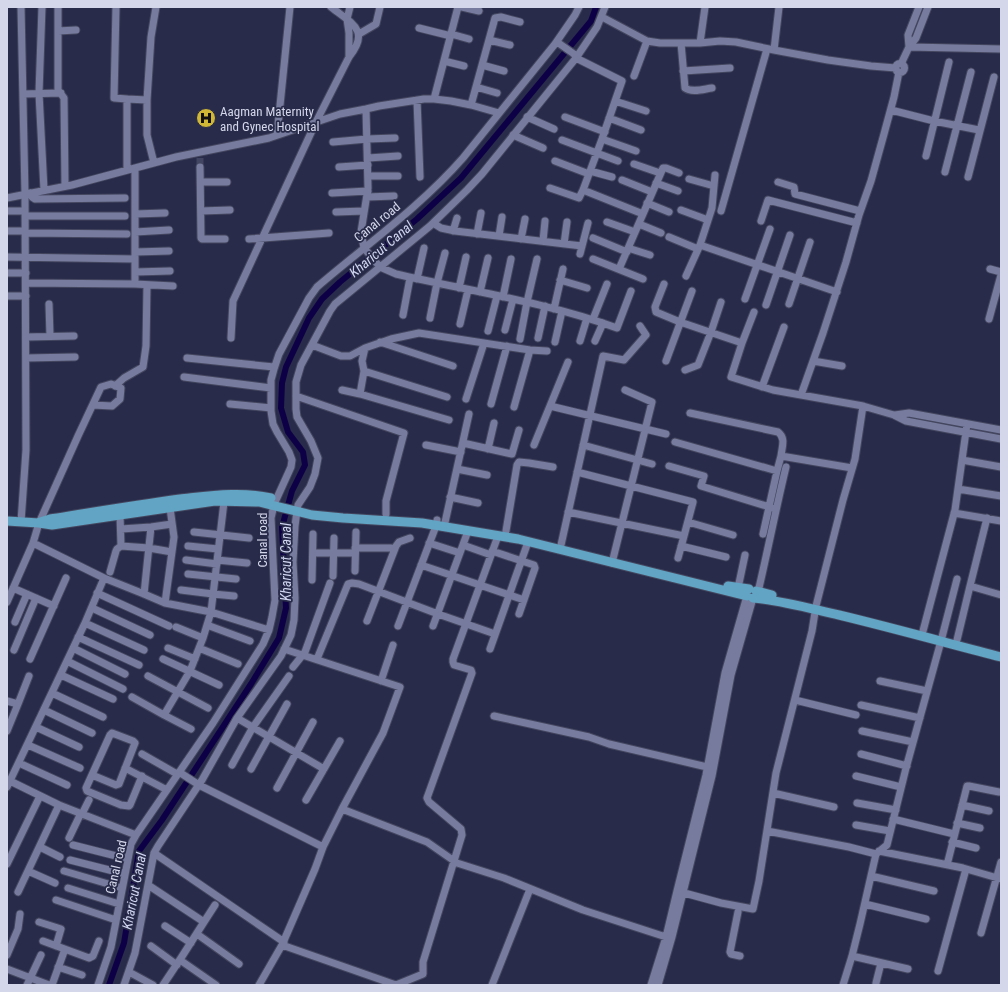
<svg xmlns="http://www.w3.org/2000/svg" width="1008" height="992" viewBox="0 0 1008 992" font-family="'Roboto Condensed',sans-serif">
<rect width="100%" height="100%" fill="#282b49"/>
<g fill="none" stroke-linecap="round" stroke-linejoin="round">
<path stroke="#0e0046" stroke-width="6" d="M109 985 124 943 139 851 162 820 251 684 279 638 286 608 282 527 292 491 305 465 303 452 288 432 281 408 282 383 286 367 309 318 322 299 340 282 417 219 461 178 591 21 596 7"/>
<path stroke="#424561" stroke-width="7" stroke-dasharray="7 3.5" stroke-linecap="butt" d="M200 158V167"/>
<g stroke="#44465f" stroke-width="9">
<path id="minor" d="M42 7 39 93 44 190
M58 7V90L64 98 65 186
M116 7 114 98 127 99
M462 7 479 11
M602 17 647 41 660 43H700L720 41 736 42 774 50 828 60 871 66 896 68
M419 28 451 36
M58 31 76 30
M359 34 376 24 380 7
M451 34 469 39
M489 40 510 45
M557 42 574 54 576 58 622 81 602 139 583 190 643 214
M681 43 685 88C692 93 704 89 712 88
M700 43 705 7
M909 47 1001 49
M909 47 908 35 919 7
M774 50 779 7
M349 57V33L347 19 350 7
M444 61 464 66
M895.5 68a4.5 4.5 0 1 1 9 0a4.5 4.5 0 1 1-9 0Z
M901 64 909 47 916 38 928 7
M482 65 504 71
M683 71 730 68
M634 76 647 41
M476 87 497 93
M23 94 61 93
M434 99 458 7
M417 100 420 177
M615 101 646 111
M471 105 495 18 501 17 520 22
M366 109 368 188 361 232 364 248 380 267 396 274C470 291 545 302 617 328L631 291
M891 110 934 121 979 130
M527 117 554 129
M565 117 605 132
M609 118 641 130
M277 135 290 7
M513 135 543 148
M602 139 636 151
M562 140 618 161
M333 142 367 139 395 138
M926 156 949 62
M368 158 398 156
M555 161 589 174
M154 163 147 135V100L151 37 156 7
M634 164 660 173
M200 167 201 238 202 239H225
M339 167 368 165
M127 170V99L147 100
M590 171 612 177
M945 172 971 72
M368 176H398
M968 177 994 77
M689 179 714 186
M622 180 652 192
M201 182H227
M778 182 794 187 795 194 860 211
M656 183 678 191
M550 188 579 198 583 190
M30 193 32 197 35 199 125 198
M332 193 368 191
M367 197 394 196
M7 198 72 185 176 157 269 138 340 114 366 109 379 106 424 99H434L451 101 471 105 499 113
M647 203 669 212
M681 210 708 220
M7 211H25
M201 211 230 210
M721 211 767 49
M336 212 364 211
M135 214 165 213
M25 216H125
M761 221 768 200 857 223
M607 222 635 232
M433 223 441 228 455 231 582 246
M639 224 661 233
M7 231H25
M453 231 457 218
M135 232 169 230
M25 233 127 234
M477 234 481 213
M499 236 502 217
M669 237 698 249
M593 238 627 252
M249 239 329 233
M521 239 525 219
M543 241 545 221
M564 244 567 222
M700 245 837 292
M628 248 650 255
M135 252 169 251
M580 254 588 223
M7 257 135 259
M593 259 643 279
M619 269 663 168H666L679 173
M990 269 1001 272
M135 272 170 271
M7 273H26
M686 276 700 245 712 208 715 175
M417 279 424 248
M560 280 587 288
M26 283 135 284 173 286
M135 284V168
M664 284 655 307 656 312 680 322 742 343 731 377 773 390 863 406 894 415 906 421 1001 439
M459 288 466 257
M480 292 488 258
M7 296H26
M503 297 511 259
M745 299 770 229
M49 304 50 336
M789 304 810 242
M766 305 790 235
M554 309 563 269
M403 315 410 278
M430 318 437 283 445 253
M593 319 607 284
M989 319 1001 275
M460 324 468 290
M505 330 513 299
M488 331 497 296
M26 337 74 336
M231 338 233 301 316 122 349 57C371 30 351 23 331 7
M538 338 545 306
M520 339 527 302 537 259
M580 341 587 318
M595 341 603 323
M380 342 453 366
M555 342 562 311
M742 343 754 312
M312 345 341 356H350L365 348 391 339 419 333 530 350 547 351
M26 358 75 357
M187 358 274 367
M666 361 692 291
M813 361 842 366
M685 370 698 365 711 332 721 302
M364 371 362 361 365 348
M184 377 271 388
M115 386 124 378 143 367 146 346 147 285
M762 387 784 327
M342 390 360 394
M801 395 823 333 846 262 859 215 871 181 884 134 894 97 899 72
M296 396 404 433 386 501V514
M447 397 364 371 360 394 449 420
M466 399 484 343
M230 404 271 408
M491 404 507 346
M550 406 666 434
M514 407 530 350
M690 413 778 432C786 438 782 447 781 456
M895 415 909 413 1001 430
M675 442 777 471 781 456 852 468
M463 443 512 454 519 430
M426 445 461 452
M534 445 568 362
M583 445 652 464
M488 449 494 423
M962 460 1001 467
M669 466 704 476 701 486 776 509
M457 469 487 475
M577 472 693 502 684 536
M958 489 1001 496
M450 497 478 503
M568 512 684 536 678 558
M954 513 1001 521
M21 522 26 450 25 194 21 7
M688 522 733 535
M444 527 469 414
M121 529 151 527 172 524
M506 531 517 465 519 462 529 463 553 467
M194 532 249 538
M763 534 777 471
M429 543 460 553
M463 545 491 555
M561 545 603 356 624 360 646 335 640 326
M121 546 149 548 172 552
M188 546 218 549
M681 546 726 557
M355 548H391
M492 551 534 565 535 568 519 614
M313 553H355
M186 560 217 564
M217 560 247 563
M612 563 652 402 625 390
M421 565 524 600
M355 571 356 532
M110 572 116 551 117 549 121 546 120 515
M188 574 236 579
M333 576 334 538
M104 578 144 594 165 603 211 612 269 630
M312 580 313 534
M970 586 987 518
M13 588 54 606
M738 588 745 555
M181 590 213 594 234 596
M758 592C768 550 776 508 786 467
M97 593 169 626
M144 594 151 527
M7 602 33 543 39 523 78 436 101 387 111 384 121 388 120 399 112 406 93 405
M165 603 174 537 170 508
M92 608 150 635
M367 621 396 546 399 542 410 538
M15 622 27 594
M85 623 144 650
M207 625 250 641
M398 626 436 526 437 520
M433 626 468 531
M176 627 203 638
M923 631 955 510 967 424
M78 637 139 665
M957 640 970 586 1001 595
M73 648 125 674
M168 648 195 659
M199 648 238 664
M284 649 400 687 383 733 342 809
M490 649 528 542
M14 650 36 598
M30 659 66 578
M163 659 219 685
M317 659 348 584 352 583 359 584 438 614 495 634
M67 661 123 689
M293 667 305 652 330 583
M61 675 113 699
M148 676 208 708
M381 681 393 645
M880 681 927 691
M52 693 103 717
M132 697 164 715
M795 700 856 715
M7 701 18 704 7 731
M18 704 29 676
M861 705 920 718
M44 710 92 733
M494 716 589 737 609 744 707 767
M237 718 324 769
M36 727 79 747
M191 729 164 715 190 671 203 638 211 612 224 502
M862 731 913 742
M28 745 80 768
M142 754 177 774
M861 754 907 766
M19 763 67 785
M232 765 253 727 289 676
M125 768 167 790
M251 769 287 704
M179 772 199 785 323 847
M92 775 116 785 119 784 135 743 133 741 112 733 110 735 86 788 87 791 121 805 129 806 130 805 142 776
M856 776 901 787
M10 781 59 805 18 892
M7 787 85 623 104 578 33 543
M277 788 313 722
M773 793 834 807
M306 800 340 741
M857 803 896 810
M59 805 82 814 136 835
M962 805 989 811
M82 814 89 800
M893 819 954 834
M957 823 980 828
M856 825 890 831
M767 831 849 847 876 854
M69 838 81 813
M952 842 976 848
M73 845 128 859
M40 847 60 857
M879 851 963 868 1001 879
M154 853 284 942
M70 860 125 874
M7 864 40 796
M947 865 967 786H969L999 792
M28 871 55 883
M64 871 122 888
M871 876 934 891
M148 885 204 922 181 958 163 985
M68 888 119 904
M677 891 721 903 753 909 759 881 776 773 812 631 816 606 843 500 855 459 863 406
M56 900 116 920
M865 904 926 919
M738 912 730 952 731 954 740 956
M39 922 61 929 56 946
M204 922 215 905
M165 926 191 943
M981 933 1001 862
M197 934 239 964
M43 941 89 958 93 956 99 941
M282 945 396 985 423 974V962L462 835 461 829 429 802 427 798 472 673 471 670 454 665 453 662V659L498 536
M151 946 177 965
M7 955 18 929 20 914
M852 956 908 969
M180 960 216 985
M58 967 82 975
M7 969 49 985
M938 971 966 869
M129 972 153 985
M876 983 881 963
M27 985 41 955
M52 985 65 949
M98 985 111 947 131 844 136 835 213 723 263 644 269 630 272 617 275 600 271 518 274 505 276 500 291 467 292 460 289 452 277 432 273 424 271 411V380L274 369 279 354 309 298 317 287C366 245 420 207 463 158L555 44 575 15 579 7
M124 985 135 953 154 853 158 846 202 780 237 718 281 656 291 635 294 620 295 598 293 562 295 526 297 511 298 505 310 487 315 474 318 458 311 441 297 417 296 409V382L301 365 330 311 335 304 430 226 467 190 482 174 576 58 597 27 605 7
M259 985 282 945 315 869 323 847 342 809 427 842 457 863 504 878 583 910 666 937
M492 985 530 889
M651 985 666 937 677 891 706 775 725 673 747 596
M658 985 672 937 712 776 731 675 753 598
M843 985 852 956 860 924 876 854 887 845 906 768 941 641 957 579"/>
</g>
<g stroke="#44465f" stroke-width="11">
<path id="major" d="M7 521 39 523 52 525 215 501 259 502 312 515 343 518 422 523 518 539 747 596
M40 522 50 519C94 512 137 505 180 499 209 496 241 491 271 498
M728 586 749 589
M756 591 772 595
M753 598C780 600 812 609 839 615 893 628 947 643 1001 657"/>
</g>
<use href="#minor" stroke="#777c9e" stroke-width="7"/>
<use href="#major" stroke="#61a4c3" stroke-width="9"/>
</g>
<defs>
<g id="hospital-disc" transform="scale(1)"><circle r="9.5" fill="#d0b736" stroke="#282b49"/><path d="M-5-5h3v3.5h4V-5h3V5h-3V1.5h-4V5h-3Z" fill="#111"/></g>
</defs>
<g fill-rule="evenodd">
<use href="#hospital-disc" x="206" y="118"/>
</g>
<g text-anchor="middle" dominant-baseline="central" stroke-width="3.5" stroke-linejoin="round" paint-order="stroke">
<g font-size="13" fill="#d4d7ea" stroke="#282b49" text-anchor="start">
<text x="220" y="111">Aagman Maternity<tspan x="220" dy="15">and Gynec Hospital</tspan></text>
</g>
<g font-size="13" fill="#d4d7ea" stroke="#282b49">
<text transform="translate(377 222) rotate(-39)">Canal road</text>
<text transform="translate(262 540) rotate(-90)">Canal road</text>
<text transform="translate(116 867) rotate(-77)">Canal road</text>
</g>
<g font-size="14" font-style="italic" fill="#d1d5f0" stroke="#282b49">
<text transform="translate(381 249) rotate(-40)">Kharicut Canal</text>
<text transform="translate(286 562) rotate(-90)">Kharicut Canal</text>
<text transform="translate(134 891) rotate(-79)">Kharicut Canal</text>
</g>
</g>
<rect width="1008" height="992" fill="none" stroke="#d4d7ea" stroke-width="16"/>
</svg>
